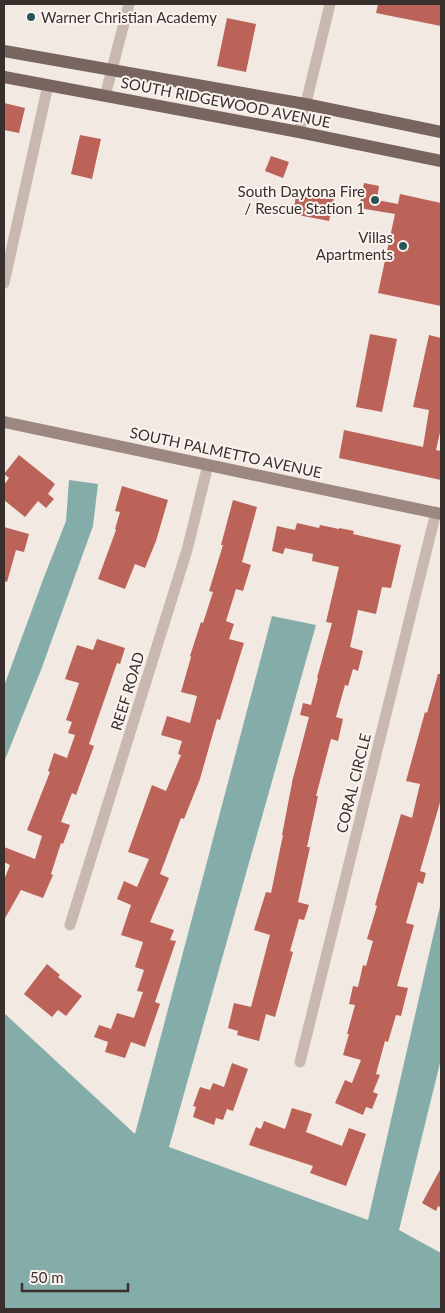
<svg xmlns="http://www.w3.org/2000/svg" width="445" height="1313" viewBox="0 0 445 1313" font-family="Lato,sans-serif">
<rect width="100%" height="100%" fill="#f2e9e3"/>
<path fill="#84ada9" d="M69 480 98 484 93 526 41 670 4 762V686L44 577 66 521Z
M272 616 316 625 169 1147 368 1220 441 902V1059L399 1230 441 1253V1309H4V1013L135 1134Z"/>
<path fill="#bb6358" d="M378 4H441V26L376 13Z
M227 18 256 24 246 72 217 66Z
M4 103 25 108 19 133 4 130Z
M80 135 101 139 92 179 71 174Z
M271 156 289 162 283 178 265 171Z
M364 183 379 186 377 200 398 204 400 194 441 203V306L378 293 395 214 359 208Z
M297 190 334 198 329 221 293 214Z
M370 334 397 339 382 412 356 407Z
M429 335 441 338V428L436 450 441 451V480L339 458 344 430 423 447 429 410 413 407Z
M19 455 55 484 48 494 54 499 46 508 38 501 25 517 4 500V485L9 478 4 474Z
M122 486 168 500 156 541 145 568 135 564 125 589 98 579 116 530 115 529 120 512 115 511Z
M233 500 257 507 242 562 251 565 243 591 236 589 226 621 234 624 229 639 244 643 220 720 217 719 200 779 184 819 181 818 160 874 169 878 150 922 174 930 170 940 176 941 155 1002 160 1004 145 1047 131 1042 125 1058 105 1052 108 1042 94 1037 99 1025 111 1029 117 1013 134 1018 143 992 137 991 144 970 135 967 143 942 121 935 131 905 117 899 124 881 137 887 149 859 128 852 152 785 166 791 181 755 178 754 182 741 161 735 167 716 190 723 197 696 181 692 191 657 190 656 201 622 203 623 213 592 209 591 223 545H221Z
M297 523 319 528 320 525 339 529V528L354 531 353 534 401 545 391 588 382 587 376 614 358 610 350 647 363 651 358 671 353 669 348 686 345 685 336 717 343 719 338 741 331 739 316 796H318L307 847H310L298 902 309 905 304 920 299 919 290 951 293 952 275 1017 266 1014 259 1041 237 1035 238 1031 228 1028 234 1003 251 1007 270 935 254 930 266 892 271 893 283 835H282L292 783V782L309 717 300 715 303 703 311 705 318 678H317L332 623 326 622 339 567 312 561 313 554 285 548 283 554 272 551 277 526 295 530Z
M4 527 29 534 24 552 16 550 7 582 4 581Z
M97 639 125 648 120 664 117 663 89 744 94 746 76 795 72 793 61 822 70 825 63 844 61 843 51 874 53 875 43 898 21 890 4 920V880L10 865 4 862V847L35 859 42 836 27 830 50 772 48 771 54 753 67 758 75 735 68 733 72 722 66 720 79 683 65 679 77 645 93 650Z
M438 674H441V799L420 871 426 873 423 884 418 882 406 923 414 925 397 986 408 988 401 1016 396 1015 388 1042 385 1041 376 1074 380 1075 373 1092 378 1094 372 1109 366 1107 363 1115 335 1103 345 1080 352 1083 361 1060 343 1055 349 1034H347L355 1005 349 1004 353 986 358 987 363 965 366 966 373 941 367 939 377 906 375 905 401 814 412 818 420 784 406 781 425 712 427 713Z
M47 964 60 975 58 977 82 996 66 1016 58 1010 52 1017 24 994Z
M232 1063 248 1069 233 1111 227 1109 223 1120 216 1118 214 1125 193 1117 196 1107 193 1106 200 1087 210 1090 213 1083 224 1087Z
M292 1108 312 1114 306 1132 342 1146 349 1128 366 1134 346 1186 310 1173 313 1166 249 1145 256 1127 261 1129 264 1121 285 1129Z
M441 1168V1208L438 1206 436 1211 422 1203Z"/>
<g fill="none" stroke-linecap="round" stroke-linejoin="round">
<path stroke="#c9b8af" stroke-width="11" d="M105 96 129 4
M299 132 330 4
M4 283 48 85
M70 925 187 550 208 465
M300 1062 436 512"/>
<path stroke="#9d8781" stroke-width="12" d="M4 422 441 514"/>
<path stroke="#79655f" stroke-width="12" d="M4 51 305 104 441 132
M4 77 299 132 441 161"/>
</g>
<g fill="#265754" stroke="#faf3ef" stroke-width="2">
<circle cx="31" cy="17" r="5"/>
<circle cx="375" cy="200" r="5"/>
<circle cx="403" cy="246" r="5"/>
</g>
<g text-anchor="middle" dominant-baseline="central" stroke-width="4" stroke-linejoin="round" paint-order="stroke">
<g font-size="15" fill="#392f2d" stroke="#faf3ef" text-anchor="end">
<text x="41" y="17" text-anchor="start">Warner Christian Academy</text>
<text x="365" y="191">South Daytona Fire<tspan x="365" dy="17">/ Rescue Station 1</tspan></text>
<text x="393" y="237">Villas<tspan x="393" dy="17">Apartments</tspan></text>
</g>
<g font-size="15" fill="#392f2d" stroke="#faf3ef">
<text transform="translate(226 102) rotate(11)">SOUTH RIDGEWOOD AVENUE</text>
<text transform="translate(226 452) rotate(12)">SOUTH PALMETTO AVENUE</text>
<text transform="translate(127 691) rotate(-73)">REEF ROAD</text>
<text transform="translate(353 783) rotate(-76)">CORAL CIRCLE</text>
</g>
</g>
<rect width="445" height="1313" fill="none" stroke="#392f2d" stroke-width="10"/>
<path d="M22 1283v8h106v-8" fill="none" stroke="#392f2d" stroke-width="2.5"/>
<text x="30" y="1283" font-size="15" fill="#392f2d" stroke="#faf3ef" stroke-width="4" paint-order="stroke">50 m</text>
</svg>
